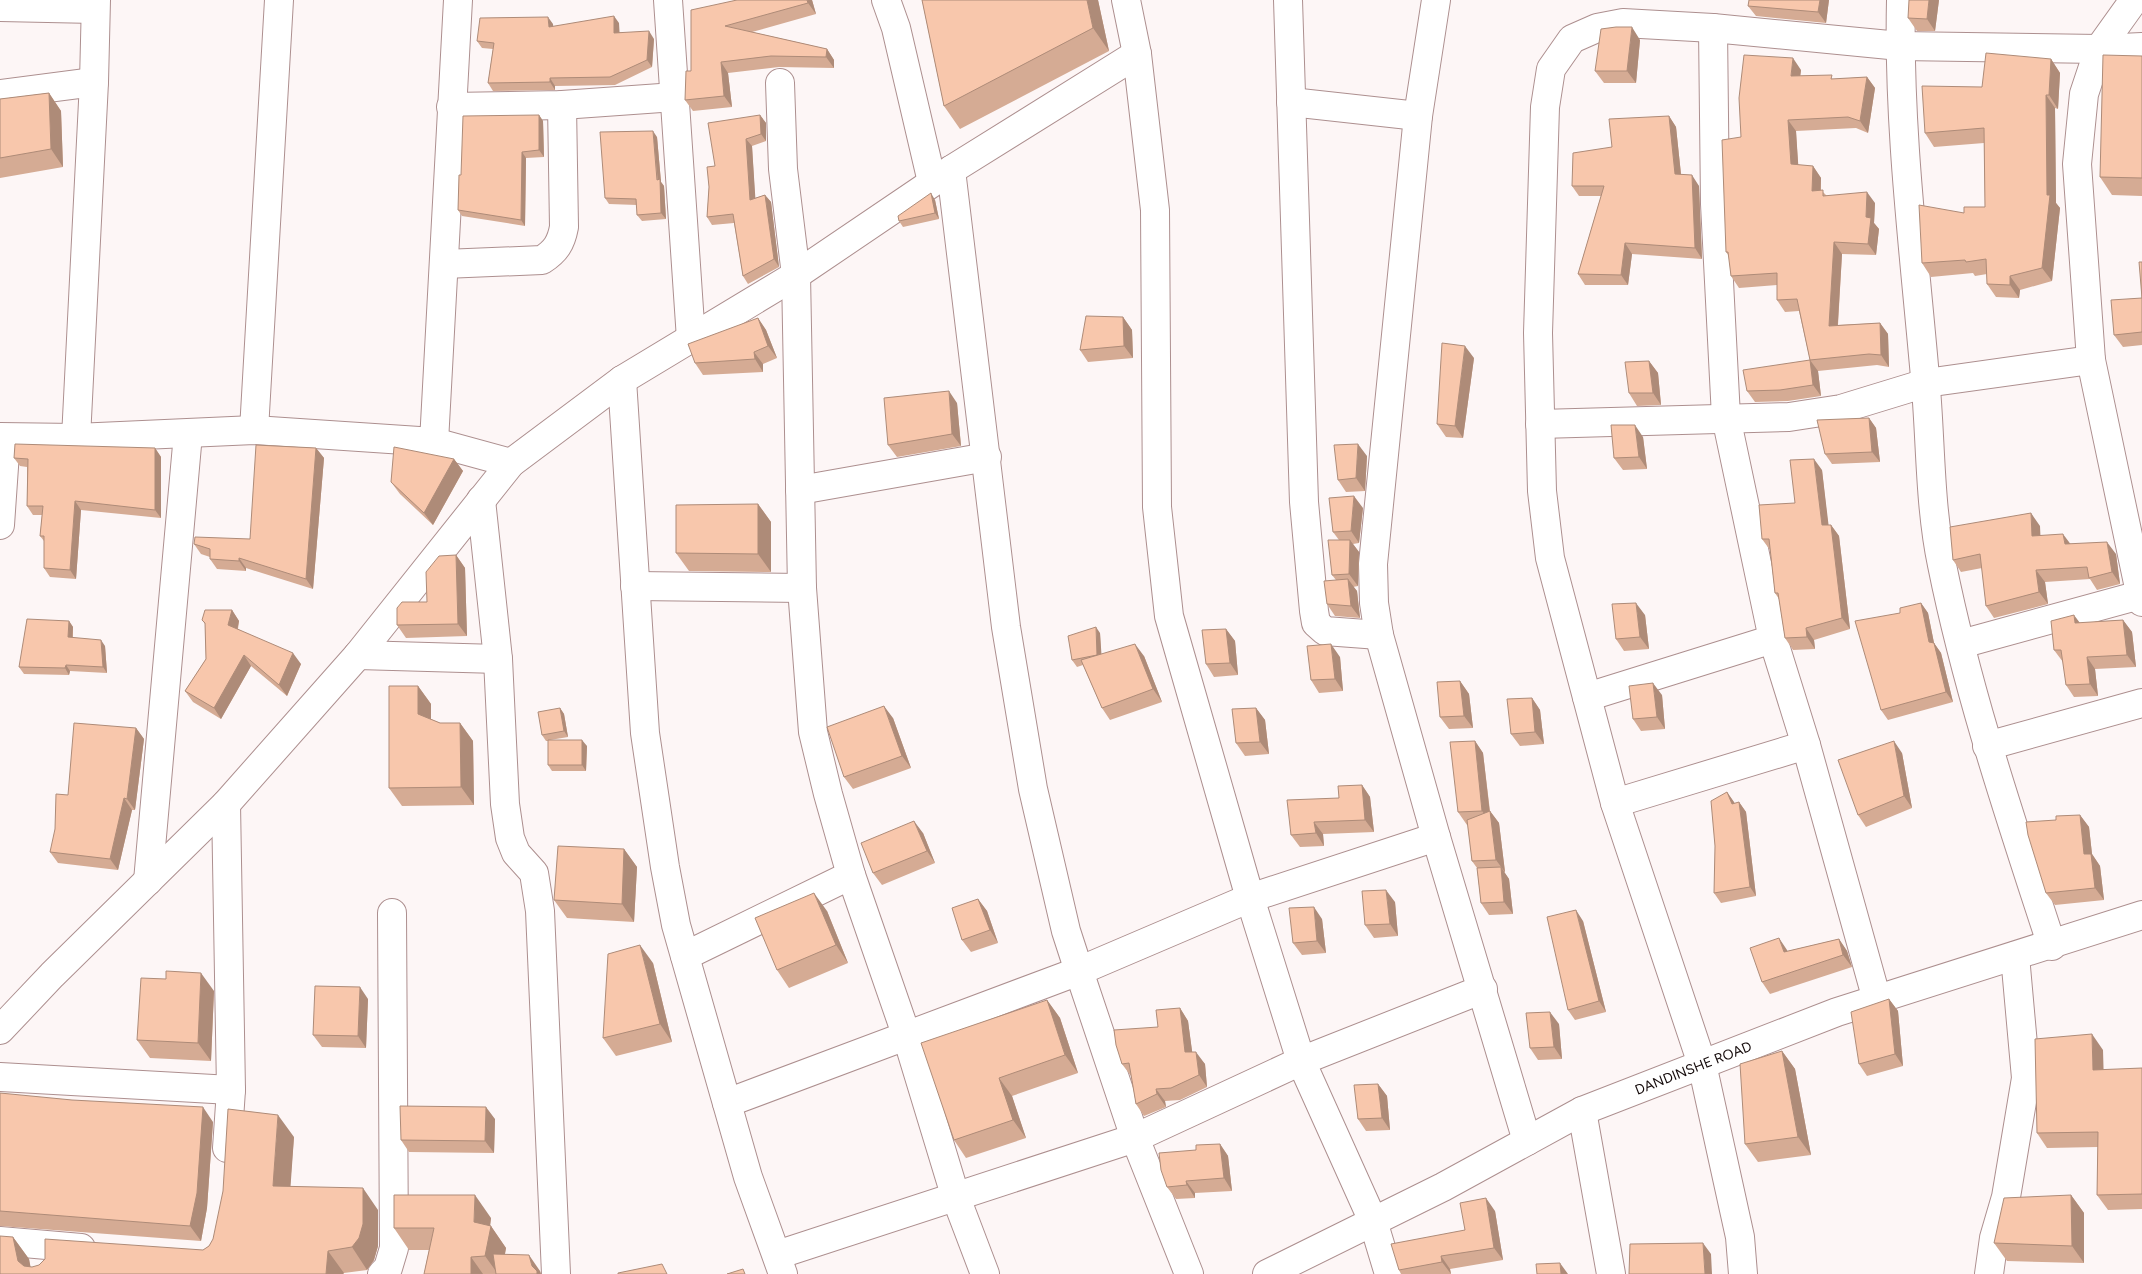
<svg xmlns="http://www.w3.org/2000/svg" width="2142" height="1274" viewBox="0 0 2142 1274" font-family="Figtree,sans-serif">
<rect width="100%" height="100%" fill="#fdf6f6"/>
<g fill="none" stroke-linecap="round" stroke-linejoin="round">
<g stroke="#ad8f8f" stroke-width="30">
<g id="minor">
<path d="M668 0 691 339"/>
<path d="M886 0 896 28 932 182"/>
<path d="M1126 0 1137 54 1155 210 1157 507 1169 616 1250 898 1301 1061 1373 1221 1389 1274"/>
<path d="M1288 0 1304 502 1314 611 1316 623 1325 631 1379 635"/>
<path d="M1436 0 1418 116 1373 564 1374 603 1379 635 1436 837 1527 1141"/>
<path d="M1901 0C1898 126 1914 251 1925 377 1931 439 1929 503 1942 565 1968 694 2011 820 2052 946"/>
<path d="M2134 0 2099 49 2084 94 2077 164 2091 360 2142 602"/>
<path d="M0 7 95 9"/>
<path d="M1713 28 1715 204 1726 417 1773 639 1806 745 1877 1000"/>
<path d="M780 83 783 169 796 275 802 588 813 732 828 794 851 875 907 1037 955 1195 985 1274"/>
<path d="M0 94 94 82"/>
<path d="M1291 102 1418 116"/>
<path d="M451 107 562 105 675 97"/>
<path d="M951 170 1006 627 1033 789 1066 931 1079 971 1135 1138 1189 1274"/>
<path d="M444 264 542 260C556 251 561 243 564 227L562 105"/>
<path d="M622 380 645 733 665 867 676 925 748 1177 783 1274"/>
<path d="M1540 424 1789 417 1841 409 1926 383 2091 360"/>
<path d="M254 430 279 0"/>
<path d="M0 437 76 438 254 430 434 442 511 463"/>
<path d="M76 438 94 82 96 0"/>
<path d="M434 442 458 0"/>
<path d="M800 490 987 457"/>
<path d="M481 500 498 659 505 804 510 838 516 853 534 873 540 911 556 1274"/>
<path d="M0 525 6 438"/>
<path d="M635 586 802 588"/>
<path d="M1961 644 2140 595"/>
<path d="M358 655 498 659"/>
<path d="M1587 697 1773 639"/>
<path d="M1987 746 2142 703"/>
<path d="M1615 803 1806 745"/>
<path d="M226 804 231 1090 227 1148"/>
<path d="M148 881 188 434"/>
<path d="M685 956 851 875"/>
<path d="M0 1030 52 975 226 804 358 655 511 463 622 380 796 275 951 170 1137 54"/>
<path d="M0 1077 231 1090"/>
<path d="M727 1103 1079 971 1250 898 1436 837"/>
<path d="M1582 1111 1611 1274"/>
<path d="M0 1241 81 1248"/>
<path d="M777 1255 1135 1138 1301 1061 1483 989"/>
<path d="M382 1274 388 1268 394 1248 392 913"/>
<path id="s1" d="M1267 1274 1443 1187 1582 1111 1837 1012 2142 915"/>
<path d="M1743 1274 1740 1237 1702 1064 1615 803 1550 558 1542 491 1538 333 1545 107 1551 69 1572 39 1597 28 1623 23 1713 28 1900 46 2099 49 2142 47"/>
<path d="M1989 1274 1994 1238 2006 1197 2026 1078 2015 956"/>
</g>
</g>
<use href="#minor" stroke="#fff" stroke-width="28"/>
</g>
<path fill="#d5ab94" d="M737 0H812L816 14 752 32 827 49 834 60V68L779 67 728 73 732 107 693 111 685 100 691 71Z
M922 0H1098L1109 51 960 129 944 106Z
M1829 0 1826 23 1756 16 1748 6Z
M1939 0 1935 31H1917L1908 18Z
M619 23V32L654 39 652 67 615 85 555 86V90L493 91 488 83 493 49 482 48 477 41 553 24V27Z
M1640 40 1636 83H1604L1595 71Z
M2142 56V196L2112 195 2100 177Z
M2051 59 2060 73 2058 109 2055 108 2056 203 2060 208 2052 281 2020 290 2019 298 1996 297 1987 284V274L1975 276 1973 273 1931 277 1922 263 1964 213 1985 207 1984 143 1934 147 1925 133 1982 87Z
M1801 70 1800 76 1834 79 1867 77 1875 88 1868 133 1856 128 1796 131 1798 165 1813 166 1821 178V190L1827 196 1875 203 1874 223 1879 229 1876 255 1842 254 1838 325 1880 323 1888 334 1889 367 1877 365 1818 371 1821 396 1788 401 1755 402 1747 391 1810 360 1799 311 1785 312 1777 300V285L1739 288 1731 276 1729 256 1726 252 1741 137Z
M49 93 61 111 63 167 0 178V99Z
M539 115 543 121 544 157 526 158 525 226 462 216 458 210 461 175Z
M760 115 766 123V141L752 146 755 198 765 195 771 202 779 267 748 284 743 276 734 223 712 225 707 217 709 187 715 166Z
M1669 116 1676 127 1681 174 1699 186 1702 259 1632 254 1628 285H1585L1578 274 1601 196H1579L1572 186 1612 147Z
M657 137 661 182 664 186 666 219 642 221 637 215V205L609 204 605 198Z
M935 200 939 219 903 227 899 221Z
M2142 298V345L2123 347 2114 335Z
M1123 317 1132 330 1133 358 1088 362 1080 350Z
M758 318 766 330 777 358 763 364V372L703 375 695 363Z
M1474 358 1463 438 1446 437 1437 424Z
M1649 361 1658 373 1661 405 1637 406 1629 393Z
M957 403 961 446 897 457 888 445Z
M1869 418 1876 428 1880 462 1832 464 1825 454Z
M1643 437 1647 469 1623 470 1614 458Z
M155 448 161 457V518L81 510 76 579 50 577 44 568V541L40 536 42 515H33L27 506V467L20 466 14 458Z
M316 448 324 458 313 589 246 568V571L217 569 210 559V557L201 554 194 544 250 539Z
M1367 456 1365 491 1346 492 1338 480Z
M454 459 463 471 433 525 400 494 391 482Z
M1822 470 1828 525H1831L1839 536 1850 629 1814 640 1815 649 1793 650 1785 638 1779 599 1775 593 1770 550 1762 539 1795 503Z
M758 504 771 522V572L689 571 676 553Z
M1363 508 1359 543 1353 544 1359 552 1358 586 1353 587 1357 591 1360 618 1335 616 1327 604 1336 580 1332 575 1339 540 1333 532Z
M2040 526V535L2071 544 2116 554 2120 584 2097 590 2090 579 2045 582 2048 604 1994 618 1986 606 1982 568 1961 572 1953 560Z
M456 555 465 568 467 636 406 638 397 625 427 602Z
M1921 603 1928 613 1934 643 1941 653 1953 702 1888 720 1881 710 1900 613Z
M232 610 239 621 238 629 301 664 287 696 251 666 221 719 193 702 185 691 206 659 205 624 202 620Z
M1645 615 1649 649 1624 651 1616 639Z
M2123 620 2132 632 2136 667 2095 669 2098 696 2074 697 2066 685 2063 662 2054 650 2080 623Z
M69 621 73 627V638L105 646 107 673 70 671 69 675 24 674 19 667Z
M1226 629 1235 641 1238 675 1214 677 1206 664Z
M1100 633 1101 654 1144 656 1162 702 1110 720 1102 708 1083 665 1077 667 1072 660Z
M1340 657 1343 691 1319 693 1311 680Z
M1460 681 1469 694 1473 728 1449 729 1440 717Z
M418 686 431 704V719L440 723H460L473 741 474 805 402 806 389 788Z
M1662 695 1665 729 1641 731 1633 719Z
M1532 698 1540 710 1544 744 1520 746 1511 734Z
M560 708 564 714 568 737 550 740 587 746 586 771H552L548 765V741H546L542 735Z
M1256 708 1265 720 1269 754 1245 756 1236 743Z
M893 718 911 768 853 789 844 777Z
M136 728 144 739 135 810H132L118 870 58 863 50 852Z
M1475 741 1483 753 1490 811 1499 823 1505 872H1504L1509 879 1513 914 1489 915 1481 903 1477 868 1472 861 1468 825H1467L1458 812Z
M1902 753 1912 808 1866 827 1858 815Z
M1362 785 1370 797 1374 832 1323 834 1324 846 1300 847 1291 835 1339 798Z
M1727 792 1735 804 1739 802 1746 812 1756 896 1721 903 1714 893Z
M2080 815 2089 827 2092 854 2100 866 2104 900 2055 905 2046 893 2056 820Z
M923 833 935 863 882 885 873 873Z
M624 849 637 867 634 922 567 918 554 900Z
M978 899 987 911 998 943 971 952 962 940Z
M1395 902 1398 936 1374 938 1365 925Z
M827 911 848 963 789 988 777 970Z
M1322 919 1326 953 1302 955 1293 943Z
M1583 921 1606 1012 1575 1020 1568 1010Z
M1839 939 1847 951 1852 967 1770 994 1762 982 1788 951Z
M653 963 672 1042 616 1056 603 1038Z
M166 979 214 991 211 1061 150 1058 137 1040Z
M368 999 366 1048 322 1047 313 1035Z
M1889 999 1898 1011 1903 1066 1867 1076 1859 1064Z
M1047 1000 1060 1018 1078 1073 1012 1096 1026 1138 966 1158 954 1140Z
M1180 1008 1188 1021 1192 1052 1205 1064 1207 1087 1180 1100 1165 1101 1166 1107 1144 1116 1136 1104 1131 1076 1122 1064 1158 1027Z
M1559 1024 1562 1059 1538 1060 1530 1048Z
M2103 1050V1070L2142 1068V1209L2108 1210 2097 1195 2098 1147 2047 1148 2037 1133Z
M1782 1051 1795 1069 1811 1155 1758 1162 1745 1144Z
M1378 1084 1387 1096 1390 1130 1366 1131 1358 1119Z
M0 1093 213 1122 207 1208 201 1241 0 1226Z
M495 1119 494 1153 409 1152 401 1140Z
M294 1137 290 1186 378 1210V1246L374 1260 367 1270 344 1273 343 1274H0L13 1237 29 1259 30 1267H32L203 1250 209 1246Z
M1220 1144 1228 1156 1232 1191 1195 1193V1198L1176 1199 1167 1187 1196 1150Z
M2071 1195 2084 1213V1263L2007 1261 1994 1243Z
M1495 1211 1503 1260 1450 1269 1451 1274H1401L1399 1270 1465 1230Z
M491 1218 490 1225 506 1248 505 1254 540 1271 541 1274H424L429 1250H409L394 1228Z"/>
<path fill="#ae8b78" d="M807 0H812L816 14 808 3Z
M1087 0H1098L1109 51 1093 28Z
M1820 0H1829L1826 23 1818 12Z
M1929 0H1939L1935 31 1927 19Z
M614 16 619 23 620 40 614 33Z
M548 17 553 24 554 35 549 27Z
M1632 27 1640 40 1636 83 1627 71Z
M649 31 654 39 652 67 647 60Z
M827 49 834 60V68L826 57Z
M1793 58 1801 70 1799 87 1791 76Z
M2051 59 2060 73 2058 109 2049 95Z
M721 62 728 73 732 107 724 96Z
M1867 77 1875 88 1868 133 1860 121Z
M550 78 555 86V90L550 82Z
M49 93 61 111 63 167 51 149Z
M2046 95 2055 108 2056 203 2060 208 2052 281 2042 268 2047 195Z
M539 115 543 121 544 157 539 150Z
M760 115 766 123V141L761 134Z
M1669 116 1676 127 1682 184 1675 174Z
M1788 120 1796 131 1799 176 1791 164Z
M653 131 657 137 661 182 664 186 666 219 661 213Z
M746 139 752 146 756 208 750 200Z
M522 152 526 158 525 226 521 220Z
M1813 166 1821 178 1820 203 1812 191Z
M1692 175 1699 186 1702 259 1695 248Z
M1867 192 1875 203 1874 223 1879 229 1876 255 1868 244 1866 217Z
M931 193 935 200 939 219 935 213Z
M765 195 771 202 779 267 774 259Z
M1834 242 1842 254 1837 337 1829 326Z
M1625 243 1632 254 1628 285 1621 275Z
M2010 276 2020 290 2019 298 2010 285Z
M1123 317 1132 330 1133 358 1124 346Z
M758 318 766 330 777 358 768 346Z
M1880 323 1888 334 1889 367 1881 355Z
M1465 346 1474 358 1463 438 1455 426Z
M754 352 763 364V372L755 359Z
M1810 360 1818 371 1821 396 1813 385Z
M1649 361 1658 373 1661 405 1653 393Z
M949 391 957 403 961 446 952 434Z
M1869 418 1876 428 1880 462 1872 452Z
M1635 425 1643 437 1647 469 1639 457Z
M1358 444 1367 456 1365 491 1356 478Z
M155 448 161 457V518L155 510Z
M316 448 324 458 313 589 306 579Z
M454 459 463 471 433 525 424 513Z
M1814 459 1822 470 1830 537 1822 525Z
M1354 496 1363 508 1359 543 1351 531Z
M75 501 81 510 76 579 70 570Z
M758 504 771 522V572L758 554Z
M2031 513 2040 526 2041 548 2032 536Z
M1831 525 1839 536 1850 629 1842 618Z
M2063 534 2072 546 2065 544Z
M1350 540 1359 552 1358 586 1349 574Z
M2107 542 2116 554 2120 584 2112 572Z
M456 555 465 568 467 636 458 624Z
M239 558 246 568V571L239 561Z
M2036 570 2045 582 2048 604 2039 592Z
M1348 579 1357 591 1360 618 1351 606Z
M1636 603 1645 615 1649 649 1640 637Z
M1921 603 1928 613 1934 643 1941 653 1953 702 1946 692 1929 642Z
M232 610 239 621 236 636 228 625Z
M2074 615 2083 627 2075 623Z
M2123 620 2132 632 2136 667 2127 655Z
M69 621 73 627 72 644 68 637Z
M1096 627 1100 633 1102 662 1097 656Z
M1806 628 1814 640 1815 649 1807 637Z
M1226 629 1235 641 1238 675 1230 663Z
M101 640 105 646 107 673 103 667Z
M1135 644 1144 656 1162 702 1153 689Z
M1331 644 1340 657 1343 691 1335 679Z
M293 653 301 664 287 696 279 685Z
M244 655 251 666 221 719 214 708Z
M2087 657 2095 669 2098 696 2090 684Z
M66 665 70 671 69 675 65 668Z
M1460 681 1469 694 1473 728 1464 716Z
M1653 683 1662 695 1665 729 1657 717Z
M418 686 431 704V732L418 714Z
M1532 698 1540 710 1544 744 1535 732Z
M884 706 893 718 911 768 902 756Z
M560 708 564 714 568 737 564 731Z
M1256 708 1265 720 1269 754 1260 742Z
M460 723 473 741 474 805 461 787Z
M136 728 144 739 135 810 127 799Z
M582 740 587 746 586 771 582 765Z
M1475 741 1483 753 1491 823 1482 811Z
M1894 741 1902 753 1912 808 1904 796Z
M1362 785 1370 797 1374 832 1365 820Z
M1727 792 1734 802 1739 814 1732 804Z
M124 798 132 810 118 870 110 859Z
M1739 802 1746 812 1756 896 1750 887Z
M1490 811 1499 823 1505 872 1496 860Z
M2080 815 2089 827 2092 854 2100 866 2104 900 2095 888 2084 854Z
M914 821 923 833 935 863 927 851Z
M1314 822 1323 834 1324 846 1316 833Z
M624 849 637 867 634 922 622 904Z
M1501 867 1509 879 1513 914 1504 902Z
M1386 890 1395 902 1398 936 1390 924Z
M814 893 827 911 848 963 836 945Z
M978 899 987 911 998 943 990 930Z
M1314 907 1322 919 1326 953 1317 941Z
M1576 910 1583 921 1606 1012 1599 1001Z
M1779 938 1787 950 1793 964 1784 952Z
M1839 939 1847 951 1852 967 1843 955Z
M640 945 653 963 672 1042 660 1024Z
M201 973 214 991 211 1061 198 1043Z
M360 987 368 999 366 1048 358 1036Z
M1889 999 1898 1011 1903 1066 1895 1054Z
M1047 1000 1060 1018 1078 1073 1065 1055Z
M1180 1008 1188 1021 1194 1065 1185 1052Z
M1550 1012 1559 1024 1562 1059 1554 1047Z
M2092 1034 2103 1050 2104 1085 2093 1070Z
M1782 1051 1795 1069 1811 1155 1798 1137Z
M1196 1052 1205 1064 1207 1087 1199 1075Z
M999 1078 1012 1096 1026 1138 1013 1120Z
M1378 1084 1387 1096 1390 1130 1382 1118Z
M1156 1089 1165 1101 1166 1107 1157 1094Z
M203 1107 213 1122 207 1208 201 1241 190 1226Z
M486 1107 495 1119 494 1153 485 1141Z
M278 1115 294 1137 289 1208 273 1186Z
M1220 1144 1228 1156 1232 1191 1224 1178Z
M1186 1181 1195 1193V1198L1187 1185Z
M363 1188 378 1210V1246L374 1260 367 1270 352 1247Z
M475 1195 491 1218 490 1227 491 1226 506 1248 501 1274H498L485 1256 474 1222Z
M2071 1195 2084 1213V1263L2072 1246Z
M1486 1198 1495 1211 1503 1260 1494 1248Z
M13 1237 29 1259 32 1274 18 1261Z
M1703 1243 1711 1254 1712 1274H1705Z
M328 1251 344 1273 343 1274H326Z
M529 1255 540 1271 541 1274H537L532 1266Z
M1441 1256 1450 1269 1451 1274 1442 1262Z
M471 1257 483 1274H471Z
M1560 1263 1568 1274H1561Z"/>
<path fill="#f8c7ac" stroke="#ae8b78" d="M737 0H807L808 3 725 26 827 49 826 57 771 56 721 62 724 96 685 100 686 71H691V10Z
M922 0H1087L1093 28 944 106Z
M1749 0H1820L1818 12 1748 6Z
M1909 0H1929L1927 19 1908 18Z
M614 16V33L649 31 647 60 610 77 550 78V82L488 83 494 43 477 41 480 18 548 17 549 27Z
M1616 27H1632L1627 71H1595L1601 29Z
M1986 53 2051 59 2049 95H2046L2047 195H2050L2042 268 2010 276V285L1987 284 1986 259 1966 262 1965 260 1922 263 1919 205 1964 213V207H1985L1984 128 1925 133 1922 86 1982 87Z
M1744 55 1793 58 1791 76 1832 75 1831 79 1867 77 1860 121 1848 117 1788 120 1791 164 1813 166 1812 191 1823 190V196L1867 192 1866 217 1871 218 1868 244 1834 242 1829 326 1880 323 1881 355 1869 354 1810 360 1813 385 1780 390 1747 391 1743 370 1810 360 1797 299 1777 300V273L1731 276 1728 252H1726L1722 140 1741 137 1739 98Z
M2103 55 2142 56V178L2100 177Z
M49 93 51 149 0 158V99Z
M539 115V150L522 152 521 220 458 210 459 175H461L463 116Z
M760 115 761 134 746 139 750 200 765 195 774 259 743 276 733 214 707 217 709 187 707 167 715 166 708 123Z
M1669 116 1675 174 1692 175 1695 248 1625 243 1621 275 1578 274 1604 186H1572L1573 153 1612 147 1609 119Z
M653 131 657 180 660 179 661 213 637 215 636 199 605 198 600 132Z
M931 193 935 213 899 221 898 216Z
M2139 262H2142V298Z
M2142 298V332L2114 335 2111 300Z
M1086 316 1123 317 1124 346 1080 350Z
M758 318 768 346 754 352 755 359 695 363 688 344Z
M1442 343 1465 346 1455 426 1437 424Z
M1649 361 1653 393H1629L1625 362Z
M949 391 952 434 888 445 884 398Z
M1869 418 1872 452 1825 454 1817 420Z
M1611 425H1635L1639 457 1614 458Z
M15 444 155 448V510L75 501 70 570 44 568V536H40L43 506H27L28 459 14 458Z
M1358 444 1356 478 1338 480 1334 445Z
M256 445 316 448 306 579 239 558V561L210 559V549L194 544 195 537 250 539Z
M394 447 454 459 424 513 391 482Z
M1814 459 1822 525H1831L1842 618 1806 628 1807 637 1785 638 1778 593H1775L1769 539H1762L1759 505 1795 503 1790 460Z
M1354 496 1351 531 1333 532 1329 498Z
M758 504V554L676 553V505Z
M2031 513 2032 536 2063 534 2065 544 2107 542 2112 572 2089 578 2087 567 2036 570 2039 592 1986 606 1980 554 1953 560 1950 527Z
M1328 540H1350L1349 574 1332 575Z
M456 555 458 624 397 625V608L402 602H427L426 572 439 556Z
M1348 579 1351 606 1327 604 1324 581Z
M1636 603 1640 637 1616 639 1612 604Z
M1921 603 1929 642 1934 643 1946 692 1881 710 1855 621 1900 613V608Z
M205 610H232L228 625 293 653 279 685 244 655 214 708 185 691 206 659 205 623 202 620Z
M2074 615 2075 623 2123 620 2127 655 2087 657 2090 684 2066 685 2061 650H2054L2051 621Z
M27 619 69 621 68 637 101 640 103 667 66 665 65 668 19 667Z
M1096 627 1097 655 1072 660 1068 636Z
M1226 629 1230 663 1206 664 1202 630Z
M1135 644 1153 689 1102 708 1081 660Z
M1331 644 1335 679 1311 680 1307 646Z
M1460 681 1464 716 1440 717 1437 682Z
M1653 683 1657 717 1633 719 1629 686Z
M389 686H418V714L440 723H460L461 787 389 788Z
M1532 698 1535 732 1511 734 1507 699Z
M884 706 902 756 844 777 827 727Z
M560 708 564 731 542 735 538 712Z
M1256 708 1260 742 1236 743 1232 709Z
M74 723 136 728 127 799 124 798 110 859 50 852 55 829 56 794 68 795Z
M548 740H582V765H548Z
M1475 741 1482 811 1458 812 1450 742Z
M1894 741 1904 796 1858 815 1838 760Z
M1362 785 1365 820 1314 822 1316 833 1291 835 1287 800 1339 798 1338 786Z
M1727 792 1732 804 1739 802 1750 887 1714 893 1715 846 1711 801Z
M1490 811 1496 860 1472 861 1467 820Z
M2080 815 2084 854H2091L2095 888 2046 893 2028 835 2026 822 2056 820V816Z
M914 821 927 851 873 873 861 843Z
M558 846 624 849 622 904 554 900Z
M1501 867 1504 902 1481 903 1477 868Z
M1386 890 1390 924 1365 925 1362 891Z
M814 893 836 945 777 970 755 918Z
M978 899 990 930 962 940 952 908Z
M1314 907 1317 941 1293 943 1289 908Z
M1576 910 1599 1001 1568 1010 1547 917Z
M1779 938 1784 952 1839 939 1843 955 1762 982 1750 948Z
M640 945 660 1024 603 1038 608 954Z
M166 971 201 973 198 1043 137 1040 141 978 166 979Z
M315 986 360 987 358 1036 313 1035Z
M1889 999 1895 1054 1859 1064 1851 1012Z
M1047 1000 1065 1055 999 1078 1013 1120 954 1140 921 1043Z
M1180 1008 1185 1052H1196L1199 1075 1171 1088 1156 1089 1157 1094 1136 1104 1129 1063 1122 1064 1116 1045 1114 1030 1158 1027 1156 1010Z
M1550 1012 1554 1047 1530 1048 1526 1013Z
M2092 1034 2093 1070 2142 1068V1194L2097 1195 2098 1132 2037 1133 2035 1039Z
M1782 1051 1798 1137 1745 1144 1740 1064Z
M1378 1084 1382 1118 1358 1119 1354 1085Z
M0 1093 72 1100 203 1107 197 1193 190 1226 0 1211Z
M400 1106 486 1107 485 1141 401 1140Z
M228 1109 278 1115 273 1186 363 1188V1224L359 1238 352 1247 328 1251 326 1274H0V1236L13 1237 18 1261 24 1266 32 1267 39 1265 45 1259V1239L203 1250 209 1246 213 1239 223 1191Z
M1220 1144 1224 1178 1186 1181 1187 1185 1167 1187 1161 1170 1159 1153 1196 1150V1145Z
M394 1195H475L474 1222 491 1226 485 1256 471 1257V1274H424L434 1228H394Z
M2071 1195 2072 1246 1994 1243 2004 1198Z
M1486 1198 1494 1248 1441 1256 1442 1262 1399 1270 1391 1244 1465 1230 1460 1203Z
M1703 1243 1705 1274H1629L1630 1244Z
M493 1254 529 1255 532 1266 537 1271V1274H496Z
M1560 1263 1561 1274H1537L1536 1264Z
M662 1264 667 1274H618V1273Z
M743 1269 745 1274H727Z"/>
<g text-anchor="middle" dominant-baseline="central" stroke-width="4.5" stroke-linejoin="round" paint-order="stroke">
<g font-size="14" fill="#140a0a" stroke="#fdf6f6">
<text stroke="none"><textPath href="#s1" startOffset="474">DANDINSHE ROAD</textPath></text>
</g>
</g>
</svg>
